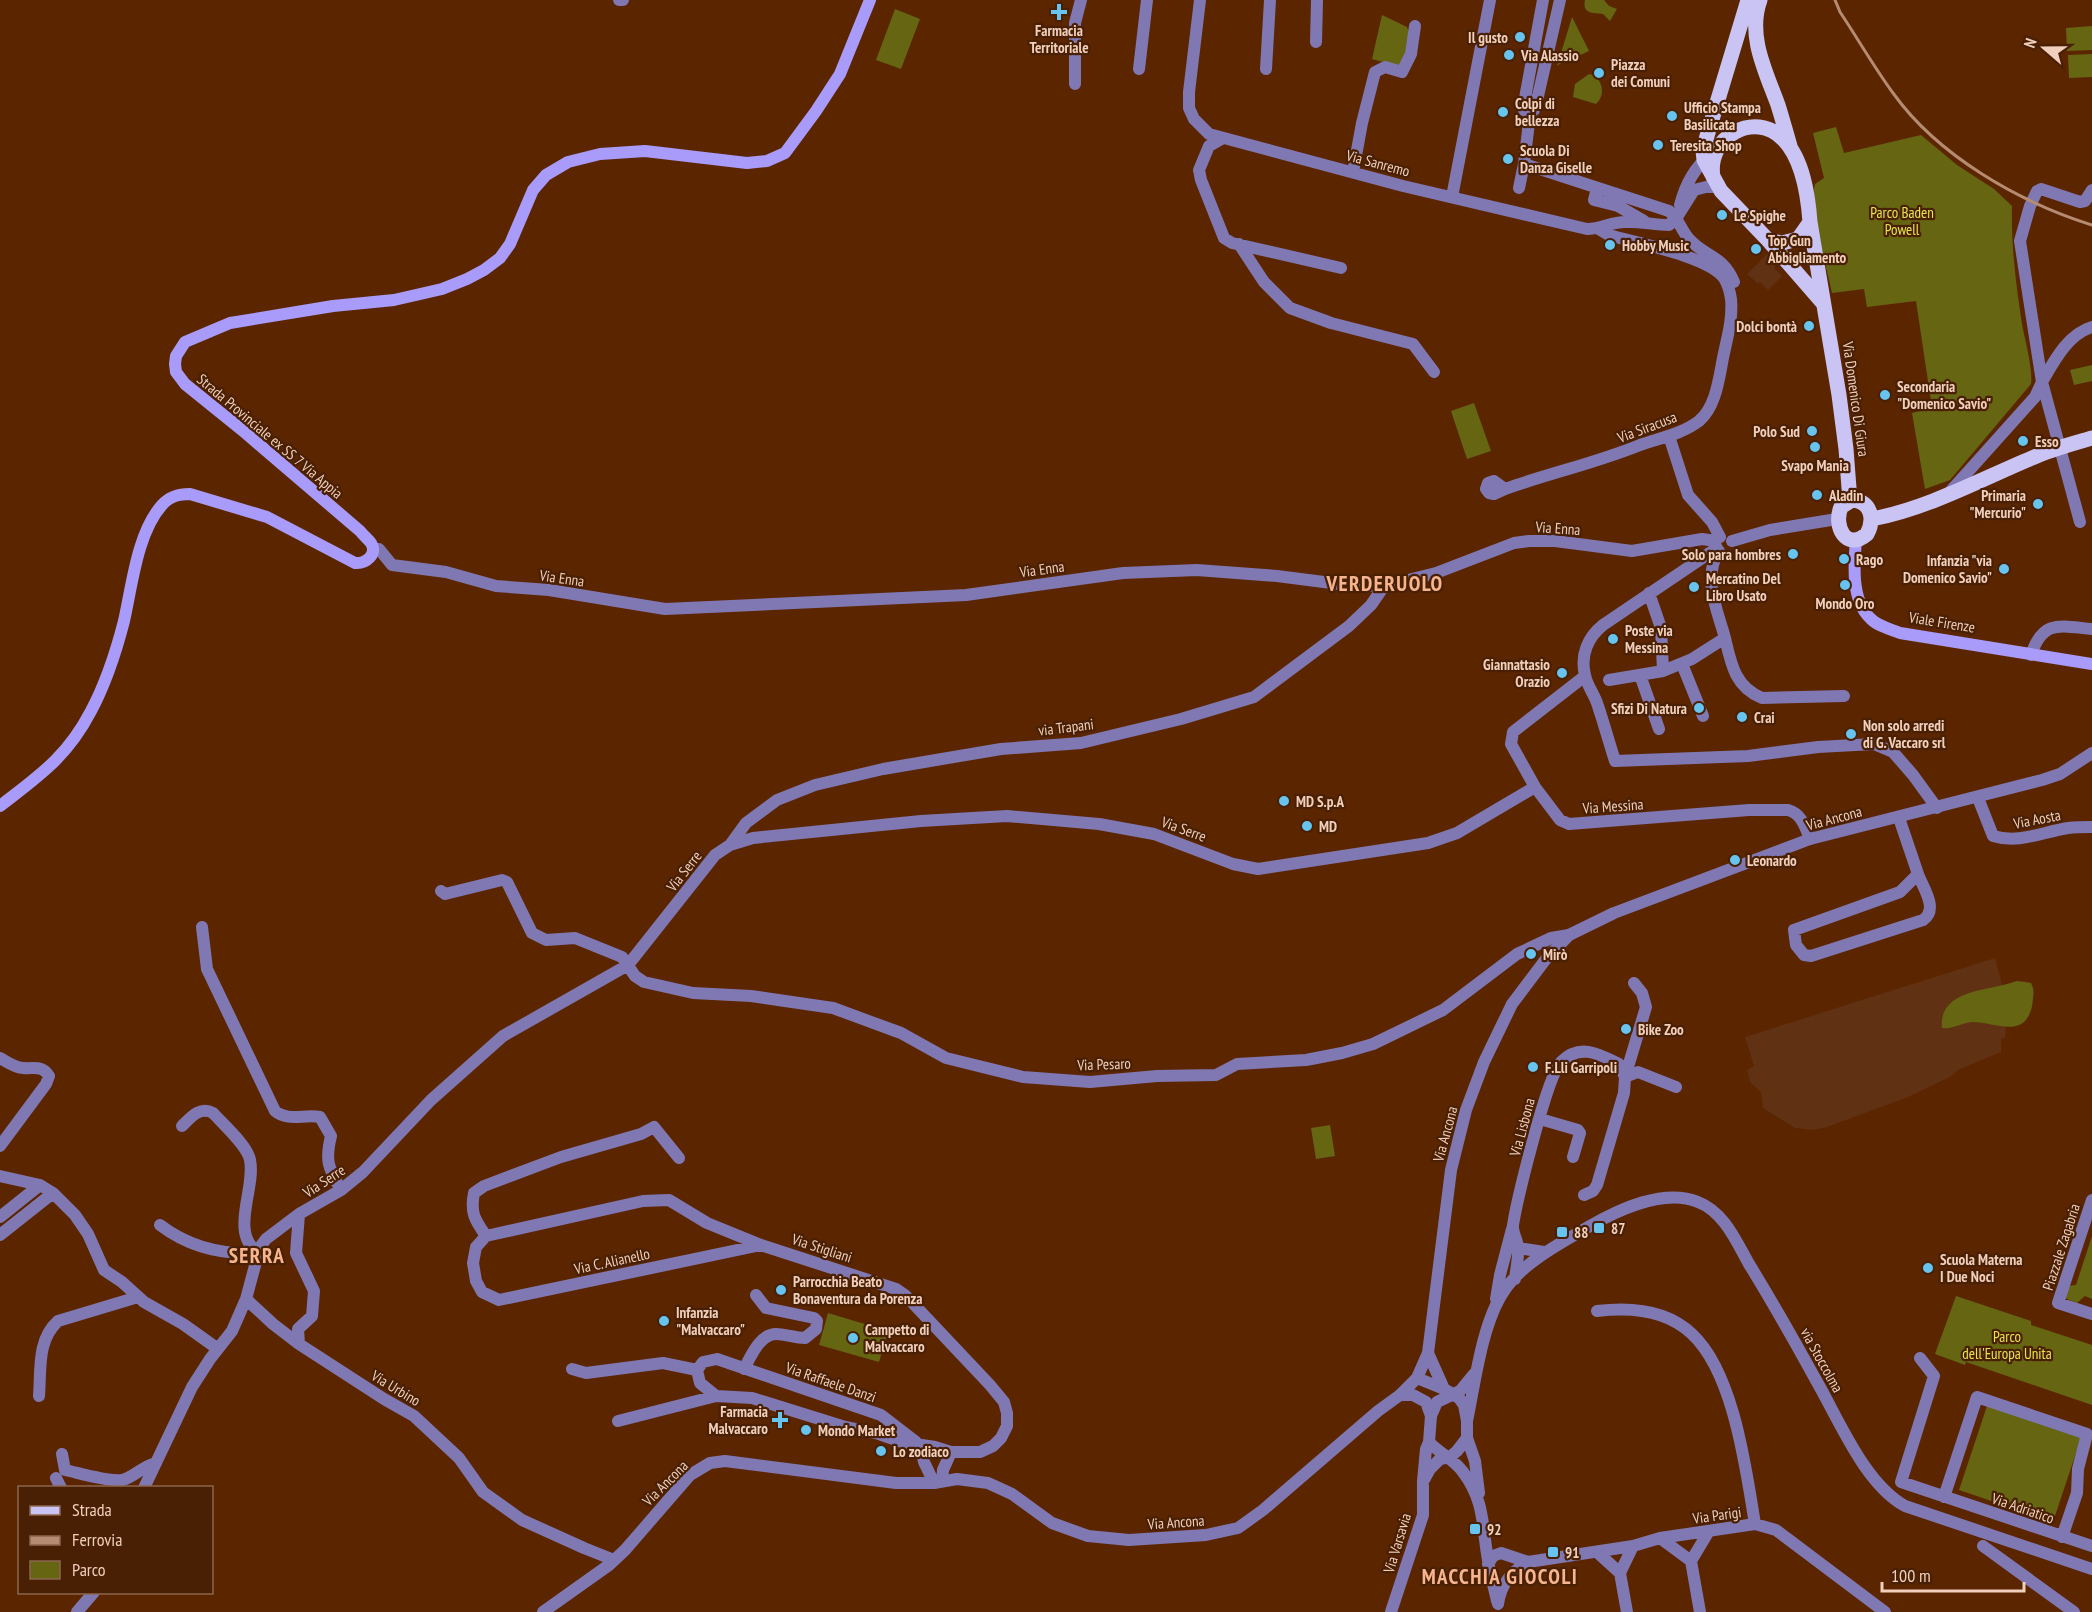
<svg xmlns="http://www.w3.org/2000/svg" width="2092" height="1612" viewBox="0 0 2092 1612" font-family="'PT Sans Narrow',sans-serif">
<rect width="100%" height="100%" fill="#5b2500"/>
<path fill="#613113" d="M1767 254 1777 264 1774 268 1782 276 1768 290 1760 282 1758 284 1747 274Z
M1995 958 2002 985 2017 981H2025L2031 983 2034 989 2032 1008 2027 1018 2022 1024 2006 1026 2005 1038 2001 1039V1052L1958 1070 1950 1077 1908 1097 1827 1127 1813 1130 1795 1128 1763 1108 1761 1092 1750 1082 1747 1070 1754 1066 1745 1037Z"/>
<path fill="#656512" d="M1585 0H1604L1609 6 1617 9 1610 21 1603 14C1593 13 1582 14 1585 0Z
M895 9 920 19 901 69 876 60Z
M1382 15 1407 27 1411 37 1403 63 1398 66 1372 59Z
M1572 17 1589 51 1574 58 1567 59 1557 66Z
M2092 26V50L2067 51 2066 28Z
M2092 54V77L2069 78 2068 55Z
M1589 74 1596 76C1603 85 1605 95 1596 104L1573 97 1575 84Z
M1836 127 1844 153 1921 135 1957 165 1994 189 2012 206C2011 246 2016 285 2022 324 2025 341 2033 368 2031 384L1950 480 1925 489 1912 413 1932 408 1916 301 1867 307 1864 289 1832 293 1811 203 1815 184 1824 178 1813 133Z
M2092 365V381L2074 385 2070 370Z
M1474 403 1491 451 1467 459 1451 411Z
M2017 981 2031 983C2035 991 2033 998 2032 1006 2025 1040 1995 1022 1973 1022 1963 1022 1952 1030 1942 1028 1938 988 1992 991 2017 981Z
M1330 1125 1335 1156 1316 1159 1311 1128Z
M2092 1236V1299L2085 1296 2077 1303 2065 1298 2066 1286 2076 1285Z
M1956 1296 2031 1321V1325L2092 1345V1405L1966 1362 1965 1365 1935 1354Z
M828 1313 888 1331 879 1362 819 1345Z
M1987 1406 2081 1438 2053 1522 1959 1490Z"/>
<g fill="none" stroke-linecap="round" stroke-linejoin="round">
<path stroke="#8078b3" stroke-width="12" d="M619 0H623
M1200 0 1189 92V108L1194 119 1209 134 1403 186 1587 229C1601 229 1611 222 1625 222 1639 221 1654 225 1669 225L1677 217 1694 190 1706 187H1718
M1560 0 1538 96 1534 110 1530 114 1524 164 1669 211C1679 219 1681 230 1689 239 1705 257 1723 255 1734 282
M1316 42 1317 0
M1139 69 1147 0
M1266 69 1270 0
M1075 84V23L1081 0
M1530 114 1524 110 1525 98 1543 0
M1223 138 1209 146 1199 170 1201 180 1224 238 1232 243 1341 268
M1353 172 1362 123 1375 72 1385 67 1402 72 1411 54 1415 26
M1519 188 1524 164
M1597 188 1594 200 1618 206 1644 221
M1452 197 1490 0
M1680 205C1685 186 1693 169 1709 156
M1239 244 1264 282 1290 308 1331 323 1413 344 1434 372
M1669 436 1688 495 1712 522 1720 537
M1505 489 1494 494 1489 493 1486 489 1488 483 1494 481 1505 489C1550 473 1596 463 1640 445 1660 438 1682 434 1699 421 1716 407 1719 378 1723 358 1727 338 1733 319 1731 299 1730 292 1727 283 1724 278 1708 256 1635 243 1609 235L1599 229
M1948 494 2035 397 2042 382 2020 241 2030 206 2037 191 2041 189 2080 202 2085 201 2092 190
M2080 522 2042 382C2054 361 2068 334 2092 327
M1732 541 1770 530 1837 519
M1717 548 1603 625C1588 637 1580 655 1585 675 1587 686 1595 695 1598 706 1604 724 1609 742 1615 761L1748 756 1818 747 1874 744 1893 752 1913 775 1937 808
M373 549H379L392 565 446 572 496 586 549 590 665 609 966 595 1123 573 1197 570 1277 576 1347 585 1384 586 1436 573 1514 543 1529 541H1555L1632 551 1702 539 1716 541
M1719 551C1702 578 1717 609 1725 638
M1649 593 1661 628 1663 671
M2031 655C2043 619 2060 626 2092 629
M1682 664 1703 716
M1640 675 1659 729
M1585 676 1513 732 1511 744 1535 787 1560 820 1569 824 1749 810H1788C1802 814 1805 827 1810 839
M1609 680 1663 671 1692 659 1725 638C1731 664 1735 687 1762 698L1844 696
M1978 798 1993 836C2019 844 2042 832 2068 828 2076 827 2084 827 2092 827
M1899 818 1918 874 1900 892 1794 930 1796 945 1804 955 1811 956 1923 920C1939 909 1923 888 1918 874
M730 845 746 823 777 800 815 785 883 769 1001 749 1081 743 1181 719 1254 697 1349 626 1371 605 1384 586
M441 891 445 894 502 880 507 882 532 933 546 940 575 938 622 957 635 976 644 982 693 993 751 996 833 1008 901 1033 946 1058 1023 1077 1090 1082 1157 1076 1216 1075 1237 1064 1306 1060 1342 1053 1373 1044 1443 1010 1517 954 1551 938 1569 935
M202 927 207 969 275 1111C288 1122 304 1114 320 1117L331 1136C325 1160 328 1168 341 1190
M0 1058C7 1062 15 1068 23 1068 35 1069 42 1065 49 1076L46 1084 0 1146
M1625 1077 1646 1007 1642 993 1634 983
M1625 1077 1638 1072 1676 1087
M1540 1119 1578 1130 1580 1133 1573 1157
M182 1126C191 1117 200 1106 213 1113 223 1124 248 1146 250 1160 256 1189 229 1232 258 1253
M0 1176 40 1185 53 1193
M2092 1200 2058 1303 2092 1314
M299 1214 296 1253 314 1291 312 1316 298 1329 299 1344 384 1399 414 1416 459 1458 483 1492 522 1520 584 1548 614 1560
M0 1217 40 1185
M160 1225C189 1247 223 1255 258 1253
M0 1235 53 1193 75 1215 88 1234 104 1270 122 1282 144 1302 183 1324 218 1349
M486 1236C475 1220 470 1213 474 1193L484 1186 561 1157 641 1134 654 1127 679 1158
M1518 1248 1544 1252
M1515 1279C1516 1269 1519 1257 1518 1247 1517 1239 1512 1232 1513 1225 1517 1200 1547 1076 1561 1062 1580 1043 1599 1054 1619 1064L1625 1077 1624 1093 1597 1185 1593 1191 1584 1195
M246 1299 273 1324 299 1344
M1496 1299 1500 1275 1512 1229
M1597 1311C1630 1307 1667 1310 1692 1334 1734 1373 1746 1470 1755 1524
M1428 1353 1444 1389
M1920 1358 1934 1376 1901 1482 2092 1546
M572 1369 586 1373 663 1363 697 1370
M744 1369C751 1356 760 1334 776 1334 785 1334 795 1338 805 1338L816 1329 817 1321 814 1318 766 1308 756 1295
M697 1370 700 1383 716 1396 752 1398 842 1426 879 1434 902 1442 935 1447 951 1452H980L993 1446 1001 1438 1007 1426V1413L1004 1402 990 1385 906 1296 896 1289 761 1245 707 1223 669 1200 643 1201 486 1236 476 1247 473 1263 476 1281 482 1292 499 1300 761 1245
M697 1370 703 1362 717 1359 881 1415 916 1442
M1474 1374 1460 1391 1437 1402 1431 1416 1429 1442C1440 1454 1454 1459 1463 1472 1485 1501 1482 1527 1488 1560 1490 1574 1494 1587 1497 1601
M1417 1378 1444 1389 1459 1398 1464 1405 1467 1421V1438L1475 1461 1479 1493
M1400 1395H1413L1426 1402 1431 1416
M39 1396C41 1369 37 1340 58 1321L138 1297
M618 1421 716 1396
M1467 1421C1475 1383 1482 1323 1504 1291 1522 1263 1562 1242 1590 1226 1620 1209 1664 1188 1698 1202 1724 1212 1736 1241 1749 1264 1773 1303 1795 1342 1817 1382 1840 1422 1865 1484 1905 1506L2092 1569
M920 1445 924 1462 934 1483
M62 1454 65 1470C79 1473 108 1482 122 1480 135 1477 142 1466 156 1463
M56 1478 61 1488
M1424 1480 1430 1469 1440 1459 1450 1457 1457 1451 1467 1438
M942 1481 943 1470 951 1452
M144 1488 192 1387 210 1359 232 1331 246 1299 260 1247 266 1239 299 1214 341 1190 363 1172 431 1100 503 1036 628 965 715 855 730 845 753 838 921 821 1007 816 1099 824 1154 834 1233 864 1258 869 1428 843 1457 833 1535 787
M1944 1497 1977 1397 2087 1434 2078 1469 2077 1493 2062 1537
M1660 1538 1691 1561
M1983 1546 2074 1612
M1597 1552 1620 1573
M1691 1561 1700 1612
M1691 1561 1709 1531
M1488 1564 1493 1556 1501 1553 1528 1562
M1620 1573 1627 1612
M1620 1573 1633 1546
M1498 1604C1501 1584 1511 1572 1528 1562L1633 1546 1660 1538 1755 1524 1776 1530 1885 1612
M77 1612 94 1592
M1391 1612 1423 1515V1481L1426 1449 1429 1442"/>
<path stroke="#8078b3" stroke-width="12" d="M543 1612 609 1565 625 1550 690 1475 710 1463 725 1461 896 1483H934L957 1479 988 1483 1012 1494 1052 1523 1088 1536 1129 1540 1206 1535 1238 1528 1263 1510 1378 1411 1400 1395 1417 1378 1428 1353 1451 1170 1466 1110 1484 1062 1512 1004 1546 959 1569 935 1614 913 1810 839 2042 780 2060 774 2092 753"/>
<path stroke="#a99bfa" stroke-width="12" d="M1856 540C1854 564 1851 600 1870 618 1877 626 1890 629 1900 633L2092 664
M0 806C40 775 67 757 91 711 106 683 116 652 124 621 132 586 137 533 162 505 170 496 179 494 190 494L267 517 355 563C366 564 378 554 371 543 368 539 363 535 360 531L242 430 185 384 176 372 175 364 176 356 185 342 230 323 333 306 394 300 442 289 467 279 484 270 500 258 510 244 533 190 546 175 568 162 600 154 645 151 747 163 767 161 785 153 816 111 840 74 870 0"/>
<path stroke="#c9c4f4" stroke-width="15" d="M1748 0 1707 136 1703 151 1704 160 1721 191 1768 240 1823 303
M1760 0C1747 36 1766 72 1778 105 1782 118 1786 132 1790 146
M1713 177C1706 137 1755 110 1783 139 1803 159 1808 195 1810 222L1839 395 1846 449 1850 501
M1768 240 1782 243 1798 239 1810 222
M1852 500C1871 501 1875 519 1867 534 1846 552 1833 526 1841 507Z
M1872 519C1930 508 1985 477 2039 455 2056 448 2075 443 2092 438"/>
<path stroke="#b58b71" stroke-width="3" d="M1835 0 1840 12C1858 39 1874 67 1893 93 1938 156 2019 202 2092 225"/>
</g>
<g fill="#66c4ef" stroke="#492004" stroke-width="2">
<path d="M1056 3h6v6h6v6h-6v6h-6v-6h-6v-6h6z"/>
<circle cx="1520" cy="37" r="6"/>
<circle cx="1509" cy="55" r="6"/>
<circle cx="1599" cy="73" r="6"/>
<circle cx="1503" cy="112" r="6"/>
<circle cx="1672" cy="116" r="6"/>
<circle cx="1658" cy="145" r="6"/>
<circle cx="1508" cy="159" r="6"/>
<circle cx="1722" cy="215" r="6"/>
<circle cx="1610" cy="245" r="6"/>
<circle cx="1756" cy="249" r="6"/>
<circle cx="1809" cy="326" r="6"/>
<circle cx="1885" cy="395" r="6"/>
<circle cx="1812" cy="431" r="6"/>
<circle cx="2023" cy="441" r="6"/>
<circle cx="1815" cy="447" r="6"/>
<circle cx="1817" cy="495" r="6"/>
<circle cx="2038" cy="504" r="6"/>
<circle cx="1793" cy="554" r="6"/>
<circle cx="1844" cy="559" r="6"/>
<circle cx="2004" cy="569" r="6"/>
<circle cx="1845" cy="585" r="6"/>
<circle cx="1694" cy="587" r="6"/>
<circle cx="1613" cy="639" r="6"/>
<circle cx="1562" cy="673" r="6"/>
<circle cx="1699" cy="708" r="6"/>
<circle cx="1742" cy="717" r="6"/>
<circle cx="1851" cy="734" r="6"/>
<circle cx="1284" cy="801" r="6"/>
<circle cx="1307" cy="826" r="6"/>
<circle cx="1735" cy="860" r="6"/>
<circle cx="1531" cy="954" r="6"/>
<circle cx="1626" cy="1029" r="6"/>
<circle cx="1533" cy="1067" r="6"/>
<rect x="1593" y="1222" width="12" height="12" rx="3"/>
<rect x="1556" y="1226" width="12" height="12" rx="3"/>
<circle cx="1928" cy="1268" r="6"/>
<circle cx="781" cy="1290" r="6"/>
<circle cx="664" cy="1321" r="6"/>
<circle cx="853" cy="1338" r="6"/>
<path d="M777 1411h6v6h6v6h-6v6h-6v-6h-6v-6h6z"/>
<circle cx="806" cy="1430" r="6"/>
<circle cx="881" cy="1451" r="6"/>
<rect x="1469" y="1523" width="12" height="12" rx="3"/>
<rect x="1547" y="1546" width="12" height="12" rx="3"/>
</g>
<g text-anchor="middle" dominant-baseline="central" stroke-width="4.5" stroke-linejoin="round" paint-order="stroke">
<g font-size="15" font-weight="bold" fill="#f1cfbd" stroke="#492004" text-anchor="start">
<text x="1059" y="30" text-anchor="middle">Farmacia<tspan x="1059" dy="17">Territoriale</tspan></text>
<text x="1508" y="37" text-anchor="end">Il gusto</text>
<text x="1521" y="55">Via Alassio</text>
<text x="1611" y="64">Piazza<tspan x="1611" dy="17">dei Comuni</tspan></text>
<text x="1515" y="103">Colpi di<tspan x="1515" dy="17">bellezza</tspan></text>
<text x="1684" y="107">Ufficio Stampa<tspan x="1684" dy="17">Basilicata</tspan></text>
<text x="1670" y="145">Teresita Shop</text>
<text x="1520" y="150">Scuola Di<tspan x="1520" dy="17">Danza Giselle</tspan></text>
<text x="1734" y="215">Le Spighe</text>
<text x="1768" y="240">Top Gun<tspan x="1768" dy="17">Abbigliamento</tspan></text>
<text x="1622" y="245">Hobby Music</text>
<text x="1797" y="326" text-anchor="end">Dolci bontà</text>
<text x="1897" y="386">Secondaria<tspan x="1897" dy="17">"Domenico Savio"</tspan></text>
<text x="1800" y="431" text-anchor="end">Polo Sud</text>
<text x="2035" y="441">Esso</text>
<text x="1815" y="465" text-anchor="middle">Svapo Mania</text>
<text x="1829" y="495">Aladin</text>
<text x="2026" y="495" text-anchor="end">Primaria<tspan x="2026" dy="17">"Mercurio"</tspan></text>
<text x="1781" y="554" text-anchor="end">Solo para hombres</text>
<text x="1856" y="559">Rago</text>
<text x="1992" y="560" text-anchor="end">Infanzia "via<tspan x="1992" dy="17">Domenico Savio"</tspan></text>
<text x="1706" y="578">Mercatino Del<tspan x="1706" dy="17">Libro Usato</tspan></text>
<text x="1845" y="603" text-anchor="middle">Mondo Oro</text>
<text x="1625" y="630">Poste via<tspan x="1625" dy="17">Messina</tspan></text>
<text x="1550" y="664" text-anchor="end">Giannattasio<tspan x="1550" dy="17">Orazio</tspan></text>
<text x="1687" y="708" text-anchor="end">Sfizi Di Natura</text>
<text x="1754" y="717">Crai</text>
<text x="1863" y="725">Non solo arredi<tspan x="1863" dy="17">di G. Vaccaro srl</tspan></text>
<text x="1296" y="801">MD S.p.A</text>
<text x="1319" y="826">MD</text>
<text x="1747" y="860">Leonardo</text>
<text x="1543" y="954">Mirò</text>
<text x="1638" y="1029">Bike Zoo</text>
<text x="1545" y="1067">F.Lli Garripoli</text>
<text x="1611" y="1228">87</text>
<text x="1574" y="1232">88</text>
<text x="1940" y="1259">Scuola Materna<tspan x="1940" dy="17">I Due Noci</tspan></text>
<text x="793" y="1281">Parrocchia Beato<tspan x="793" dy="17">Bonaventura da Porenza</tspan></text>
<text x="676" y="1312">Infanzia<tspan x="676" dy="17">"Malvaccaro"</tspan></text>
<text x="865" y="1329">Campetto di<tspan x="865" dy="17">Malvaccaro</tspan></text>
<text x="768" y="1411" text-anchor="end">Farmacia<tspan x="768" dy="17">Malvaccaro</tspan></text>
<text x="818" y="1430">Mondo Market</text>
<text x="893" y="1451">Lo zodiaco</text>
<text x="1487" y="1529">92</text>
<text x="1565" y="1552">91</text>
</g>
<g font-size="15" fill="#f1cfbd" stroke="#492004">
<text transform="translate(1378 163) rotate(15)">Via Sanremo</text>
<text transform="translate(1856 399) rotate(82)">Via Domenico Di Giura</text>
<text transform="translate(1647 427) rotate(-21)">Via Siracusa</text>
<text transform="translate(270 436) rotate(40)">Strada Provinciale ex SS 7 Via Appia</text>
<text transform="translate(1558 528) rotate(4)">Via Enna</text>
<text transform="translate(1042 569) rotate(-8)">Via Enna</text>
<text transform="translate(562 578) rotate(8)">Via Enna</text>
<text transform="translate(1942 622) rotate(9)">Viale Firenze</text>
<text transform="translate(1066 727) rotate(-7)">via Trapani</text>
<text transform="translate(1613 806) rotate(-4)">Via Messina</text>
<text transform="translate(1834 818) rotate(-15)">Via Ancona</text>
<text transform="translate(2037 819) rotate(-11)">Via Aosta</text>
<text transform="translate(1184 829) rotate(20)">Via Serre</text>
<text transform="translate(684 871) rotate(-52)">Via Serre</text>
<text transform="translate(1104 1064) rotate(-2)">Via Pesaro</text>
<text transform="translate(1522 1127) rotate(-75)">Via Lisbona</text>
<text transform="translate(1445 1134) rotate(-75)">Via Ancona</text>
<text transform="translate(324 1181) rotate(-33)">Via Serre</text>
<text transform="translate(2061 1247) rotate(-72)">Piazzale Zagabria</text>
<text transform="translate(822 1248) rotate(18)">Via Stigliani</text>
<text transform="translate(612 1261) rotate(-12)">Via C. Alianello</text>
<text transform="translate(1822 1360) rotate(61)">via Stoccolma</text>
<text transform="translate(831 1382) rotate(19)">Via Raffaele Danzi</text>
<text transform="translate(396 1388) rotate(31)">Via Urbino</text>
<text transform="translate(665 1483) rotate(-45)">Via Ancona</text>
<text transform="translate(2023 1508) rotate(19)">Via Adriatico</text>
<text transform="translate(1717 1515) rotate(-8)">Via Parigi</text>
<text transform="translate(1176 1522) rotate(-4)">Via Ancona</text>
<text transform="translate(1397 1543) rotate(-73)">Via Varsavia</text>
</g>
<g font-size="15" fill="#e6e64e" stroke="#492004">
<text x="1902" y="212">Parco Baden<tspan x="1902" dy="17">Powell</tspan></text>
<text x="2007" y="1336">Parco<tspan x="2007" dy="17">dell'Europa Unita</tspan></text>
</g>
<g font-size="21" font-weight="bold" letter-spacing="1.5" fill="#f6b48f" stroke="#492004">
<text x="1385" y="583">VERDERUOLO</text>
<text x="257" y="1255">SERRA</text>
<text x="1500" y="1576">MACCHIA GIOCOLI</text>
</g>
</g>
<rect x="18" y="1486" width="195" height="108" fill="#492004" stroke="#8c664e" stroke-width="1.5"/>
<rect x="30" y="1506" width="30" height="9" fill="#c9c4f4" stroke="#8c664e" stroke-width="1.5"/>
<text x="72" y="1516" font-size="18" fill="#f1cfbd">Strada</text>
<rect x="30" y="1536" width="30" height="9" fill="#b58b71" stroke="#8c664e" stroke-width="1.5"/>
<text x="72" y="1546" font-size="18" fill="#f1cfbd">Ferrovia</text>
<rect x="30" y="1561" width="30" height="18" fill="#656512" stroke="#8c664e" stroke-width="1.5"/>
<text x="72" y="1576" font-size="18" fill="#f1cfbd">Parco</text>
<g transform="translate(2044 48) rotate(290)" stroke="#492004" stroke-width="4.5" paint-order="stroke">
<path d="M0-4.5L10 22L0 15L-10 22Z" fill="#f1cfbd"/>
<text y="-9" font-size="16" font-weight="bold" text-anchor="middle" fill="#f1cfbd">N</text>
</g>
<path d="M1882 1582v9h142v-9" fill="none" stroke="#f1cfbd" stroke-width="3"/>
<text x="1891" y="1582" font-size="18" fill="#f1cfbd" stroke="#492004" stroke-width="4.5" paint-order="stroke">100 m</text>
</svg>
